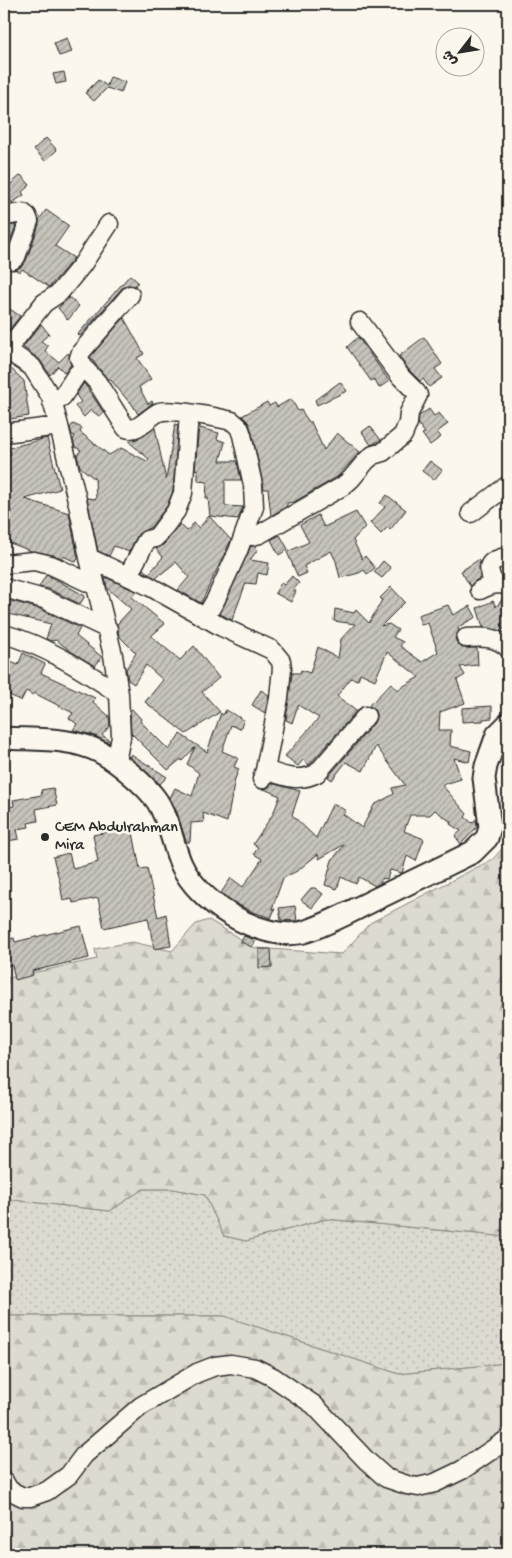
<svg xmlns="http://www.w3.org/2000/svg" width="512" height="1558" viewBox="0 0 512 1558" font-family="'Gochi Hand','Playpen Sans Arabic',sans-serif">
<defs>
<pattern id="grass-dots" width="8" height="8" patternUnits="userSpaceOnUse" patternTransform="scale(1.25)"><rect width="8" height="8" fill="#dddad0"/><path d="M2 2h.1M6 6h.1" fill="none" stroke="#bebbb3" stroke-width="1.8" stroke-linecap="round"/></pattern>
<pattern id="forest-firs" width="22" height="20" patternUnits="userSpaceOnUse" patternTransform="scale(1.25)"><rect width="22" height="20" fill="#dddad0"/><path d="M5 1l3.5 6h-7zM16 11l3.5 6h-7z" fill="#bebbb3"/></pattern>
<pattern id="building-hatch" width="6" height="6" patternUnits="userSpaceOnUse" patternTransform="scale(1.25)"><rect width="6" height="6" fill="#c7c4bc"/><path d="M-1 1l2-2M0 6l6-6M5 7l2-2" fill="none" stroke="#a29f99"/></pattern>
</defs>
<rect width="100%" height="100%" fill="#fbf7ec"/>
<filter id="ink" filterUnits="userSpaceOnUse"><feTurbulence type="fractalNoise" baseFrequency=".02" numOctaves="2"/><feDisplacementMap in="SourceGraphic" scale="10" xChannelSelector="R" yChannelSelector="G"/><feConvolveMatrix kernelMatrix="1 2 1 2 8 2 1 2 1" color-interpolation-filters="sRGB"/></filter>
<g filter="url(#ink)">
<path fill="url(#grass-dots)" stroke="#84827e" d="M143 1189H173L205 1195 224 1236 246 1241 326 1219 508 1237V1363L399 1374 224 1316H4V1199L110 1211Z"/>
<path fill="url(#forest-firs)" stroke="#84827e" d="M508 842V1237L326 1219 246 1241 224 1236 205 1195 173 1189H143L110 1211 4 1199V979L97 959 95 949 132 942 172 951 196 924 209 920 255 948 342 954 370 923 493 859Z
M4 1316H224L399 1374 508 1363V1554H4Z"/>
<path fill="url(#building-hatch)" stroke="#2b2b2b" d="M67 38 72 52 59 56 54 43Z
M64 72 66 82 56 84 53 74Z
M110 77 125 82 121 93 107 88 94 101 85 93 98 80 107 86Z
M46 138 57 150 45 161 34 149Z
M21 175 30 185 22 192 24 195 12 203 4 190Z
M46 210 69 226 55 246 74 258 49 287 22 269 20 272 16 270 22 266 26 261 39 225V220Z
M16 225 8 247H4V226Z
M130 275 138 282 135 286 127 285 122 288 80 336 78 334Z
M69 297 79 306 68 320 58 308Z
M4 305 20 316 4 337Z
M124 318 144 354 137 358 151 379 139 387 148 404 152 401 153 403 138 414 130 401 129 402 110 379 108 380 90 357Z
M41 324 49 334 41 341 48 346 45 351 59 362 68 353 69 355 71 365 65 373 58 366 50 375 40 360 23 347Z
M358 337 389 381 379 388 374 379 371 381 347 347Z
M424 337 442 364 435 369 442 378 429 387 423 379 420 381 409 370 399 356Z
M4 362 24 381 29 416 4 420Z
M340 382 347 391 317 405 315 400Z
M84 383 104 413 99 416 91 410 84 417 75 406 81 402 76 395Z
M291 399 298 411 301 410 309 422H311L324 450 337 433 360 452 337 477 294 502 287 503V506L271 516 268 489H264L252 433 249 423 242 416 267 402 269 406 275 403 277 407Z
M429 409 434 416 439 413 448 424 437 432 441 437 430 445 422 434 425 433 418 424 419 416Z
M73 424 82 428 80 432 109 455 121 448 147 461 149 459 129 442 144 436 155 428 166 480 175 424 178 425 173 491 167 506 151 527 138 534 129 552 114 546 109 556 98 551 87 498 96 499 95 479 80 467 77 455 81 450 75 447 73 440 75 436 72 435 70 428Z
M199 425 200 426V428L219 433 217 439 225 442 220 461H237L241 480H225V506L243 507 238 519 210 516 208 498H206L207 482 198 481V469L195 470Z
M370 426 381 440 371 445 362 432Z
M47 438 60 489 25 499 69 513 78 558 76 562 63 556 62 558 53 555 31 551 10 543 4 518V514L11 512 4 484V456L11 454 9 448Z
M430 461 442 470 434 480 422 471Z
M387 495 406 510 390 530 388 527 381 534 370 523 385 507 380 503Z
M356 512 365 527 353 540 362 559 365 556 375 568 367 574 364 570 359 573 340 578 336 561 331 551 304 566 307 573 298 577 287 552 309 542 300 525 318 515 324 527Z
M209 516 231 540 201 603 178 590 189 577 176 562 156 578 142 571 143 569 149 574 163 557 156 549 162 546 167 541 180 524 187 531 194 523 199 528Z
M280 535 288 549 279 555 271 540Z
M251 546H255L258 549 250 560 269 563 267 575 258 573 256 584 246 583 232 620 220 614Z
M478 560 480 562 479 568 480 578 475 581 470 586 461 571Z
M383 561 391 568 382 578 374 572Z
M46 575 57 580 85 596 80 604 49 589 39 587Z
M292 576 299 583 293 590 296 591 291 602 275 593 281 583 284 585Z
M105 577 137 592 132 597 165 624 151 636 180 660 194 646 219 678 202 692 220 712 186 734 145 702 163 680 146 665 134 684 128 680 126 669 136 653 119 636 117 624 131 609 107 588Z
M391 587 405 602 381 626 389 624 398 630 393 637 403 642 400 646 422 662 438 652 428 623 421 625 418 615 448 605 453 615 470 606 476 617 458 627 459 631 455 638 457 643 462 648H477L478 665 460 667 465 675 457 680 465 703 440 712 439 730H451L450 746 471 751 469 762 454 758 461 779 442 785 467 814 465 817 472 823 476 819 477 827 461 844 455 836 461 831 450 824 451 822 435 810 430 815H410L404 831 424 839 416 861 407 856 402 873 390 870 387 879 383 878 380 883 375 886 359 877 356 884 341 877 337 889 325 885 332 860 345 844 319 859 318 854 297 871 283 878 272 909H275L271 918 253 912 237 904 221 893 231 878 243 887 262 859 254 854 258 847 253 844 273 814 280 796 264 789 269 787 271 783 300 791 292 815 316 838 333 803 346 811 343 814 362 828 374 805 394 794 392 788 405 785 376 746 363 771 346 762 332 780 328 777 374 723 376 718V713L373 708 369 706 372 701 373 702 391 683 397 690 419 677 387 652 375 680 360 673 358 680 351 678 337 696 356 711 310 764 309 765 303 760 298 766 285 756 319 718 298 705 292 723 286 720 292 673H300L301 670 310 673 318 647 338 658 341 639 355 624 334 621 335 609 354 613 356 610 369 623 382 600 380 598Z
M505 596H508V626L500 631 483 627 477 608 493 601 496 607Z
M4 599 40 609 80 628 76 636 102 657 95 666 72 652 56 640 51 641 46 639 51 624 4 613Z
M23 653 45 664 41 673 95 698 93 702 109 716 110 726 102 735 109 740V743L93 735 73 730 77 724 69 718 73 713 34 693 33 695 26 691 21 701 4 692V677L11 662 18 665Z
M261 690 269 695 265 713 252 705Z
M492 706V718L483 719V721L462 722V708Z
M132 709 141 719 140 721 169 750 180 734 207 752 221 713 223 715 226 710 244 720 240 729 231 725 222 751 238 758 234 767 239 769 235 779 227 822 203 813 204 822 191 823 190 842H186L177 812 170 798 175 788 192 796 199 773 187 764 195 747 182 761 181 759 168 770 131 733 130 710Z
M131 754 167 777 160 784 129 757Z
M53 788 57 805 36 809 38 821 28 823 29 827 17 829 19 839 7 841 6 834H4V808L14 806 13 800 42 795 41 790Z
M132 827 140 869 147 868 158 917 166 914 171 946 154 949 148 918 104 928 98 898 73 903 72 899 63 901 60 883 53 857 69 853 73 869 98 862 93 835Z
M311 888H315L323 894 312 908 301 900Z
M295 906 297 921 281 920 279 908Z
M81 926 89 958 32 971 33 975 15 980 12 965 4 966V940L14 938 15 942Z
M244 936 256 940 252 947 241 942Z
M259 949H271L272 967 259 968Z"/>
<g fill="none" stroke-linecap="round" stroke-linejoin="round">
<g stroke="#2b2b2b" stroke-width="21">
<path id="minor" d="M4 216 23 213 27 216 29 221 16 257 12 260 4 257
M130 295 81 352 79 358 84 368 97 382 126 428C138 433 149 416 159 412 169 408 220 418 232 421L239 427 242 435 253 485 254 507 238 551 216 599 205 618
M4 348 32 367 51 397 59 426 78 504 89 558 113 655 119 694 121 737 116 762
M7 350 44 303 59 293 82 265 109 224
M52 402 62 397 77 374 84 368
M4 433 59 426
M471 513 508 485
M245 533 252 536 260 534 343 486 351 479 366 461 373 455 383 452 403 435 408 423 409 413 418 395 416 392 401 377 360 322
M89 558 149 586 222 627 272 650 281 661 282 668 279 698 265 770 262 779
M4 564 34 561 51 565 96 586
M128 576 145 543 147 540 155 538 159 534 176 511 183 493 189 414
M494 584C485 563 488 562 508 556
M4 588 44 599 108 629
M480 590C490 585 497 582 508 586
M4 634C46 646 82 669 119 694
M466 638C482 637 496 636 508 648
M265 770C283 776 299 783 317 773L366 716
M4 1481 9 1490 23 1497H30L47 1491 69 1475 84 1455 141 1406 197 1373 215 1366 231 1364 255 1368 273 1377 314 1405 367 1461 386 1478 407 1485 418 1487 435 1483 462 1470 508 1439"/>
</g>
<g stroke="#2b2b2b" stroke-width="25">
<path id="major" d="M4 738C35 740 72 737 100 752 117 761 146 785 157 801 170 821 172 843 181 864 198 902 257 939 299 933 315 930 342 916 358 908 396 889 435 871 473 852L487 838 490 827 484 778 486 766 497 735 508 724"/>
</g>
<use href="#minor" stroke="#fbf7ec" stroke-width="18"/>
<use href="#major" stroke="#fbf7ec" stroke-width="21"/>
</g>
</g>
<circle fill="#2b2b2b" stroke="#fbf7ec" stroke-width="2" cx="45" cy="837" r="5"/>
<g text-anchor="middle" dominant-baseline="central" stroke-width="5" stroke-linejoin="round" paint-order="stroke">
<g font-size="16" fill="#2b2b2b" stroke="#fbf7ec" text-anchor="start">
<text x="55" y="828">CEM Abdulrahman<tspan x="55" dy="18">Mira</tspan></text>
</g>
</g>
<rect width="512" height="1558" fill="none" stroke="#fbf7ec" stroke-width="20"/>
<rect x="10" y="10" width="492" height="1538" fill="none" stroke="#2b2b2b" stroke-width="2" filter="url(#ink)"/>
<g transform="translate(460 52) rotate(239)"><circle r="24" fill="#fbf7ec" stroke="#a8a59f"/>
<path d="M0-4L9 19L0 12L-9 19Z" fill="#2b2b2b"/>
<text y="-8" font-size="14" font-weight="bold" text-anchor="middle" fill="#2b2b2b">ش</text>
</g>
</svg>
